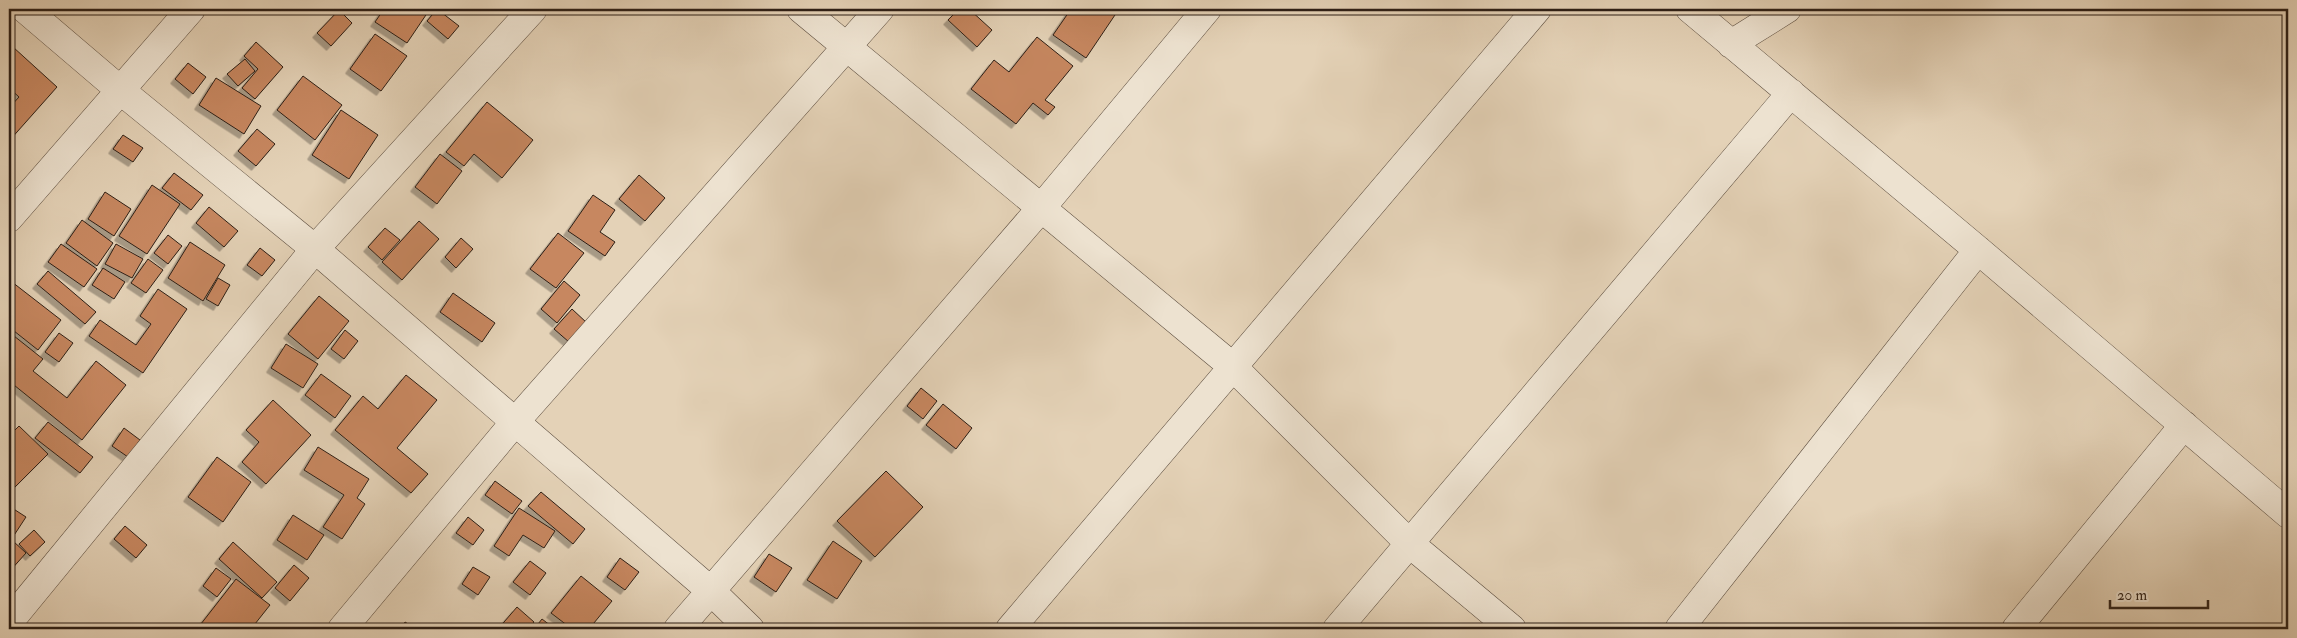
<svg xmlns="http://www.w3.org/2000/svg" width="2297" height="638" viewBox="0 0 2297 638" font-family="'IM FELL Double Pica',serif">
<defs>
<filter id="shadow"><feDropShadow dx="-4.5" dy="4.5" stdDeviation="0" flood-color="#0004"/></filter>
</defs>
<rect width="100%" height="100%" fill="#e4d2b7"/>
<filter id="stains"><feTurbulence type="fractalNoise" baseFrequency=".004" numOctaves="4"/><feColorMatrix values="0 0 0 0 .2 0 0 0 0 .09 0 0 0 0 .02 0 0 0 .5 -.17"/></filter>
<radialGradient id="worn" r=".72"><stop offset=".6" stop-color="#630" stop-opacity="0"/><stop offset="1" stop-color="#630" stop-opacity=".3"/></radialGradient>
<path fill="#c78761" stroke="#2d1f16" filter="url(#shadow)" d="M384 9H430L407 43 375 22Z
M437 9 459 26 448 39 427 21Z
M959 9H969L992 30 977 47 948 20Z
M1071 9H1119L1086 58 1053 35Z
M339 10 352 23 331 46 317 33Z
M375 34 407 56 381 91 350 69Z
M1037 37 1073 66 1045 100 1055 107 1048 115 1033 103 1016 124 971 89 994 60 1009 72Z
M256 42 283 67 255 99 242 88 258 69 244 56Z
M13 47 57 87 9 141V108L19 97 9 88V52Z
M245 59 255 71 238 86 227 74Z
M188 63 206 77 193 94 175 79Z
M303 76 342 105 315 140 277 110Z
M216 78 261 106 244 134 199 105Z
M487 102 533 140 502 178 474 154 464 166 446 152Z
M341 110 378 135 349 179 312 155Z
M257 129 275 144 256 166 238 151Z
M123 135 143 148 133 162 113 149Z
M440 154 462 171 437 204 415 187Z
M174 173 203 195 191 210 162 188Z
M639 175 665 198 645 221 619 199Z
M152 185 180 204 147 254 119 236Z
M105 192 131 209 114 236 88 219Z
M593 195 615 210 600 232 615 242 605 256 568 231Z
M209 207 238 231 224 247 196 223Z
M82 220 113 243 97 266 66 243Z
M419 221 439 239 402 280 382 262Z
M385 228 400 240 382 260 368 247Z
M558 233 584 253 556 288 530 269Z
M168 235 182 246 168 264 154 253Z
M461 238 473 249 456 268 445 257Z
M190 242 225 265 203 301 168 278Z
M61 244 97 269 84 287 48 262Z
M116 244 143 259 132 278 105 264Z
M260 248 275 260 262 276 247 265Z
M148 259 163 270 146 293 131 283Z
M103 268 125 282 114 299 92 285Z
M48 271 96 312 85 324 37 284Z
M218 278 230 285 218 306 206 299Z
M564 281 580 295 557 323 541 309Z
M12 282 61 320 38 350 9 327V286Z
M158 289 187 309 143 373 89 336 100 320 136 345 151 324 140 316Z
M453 293 495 323 482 342 440 312Z
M319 296 349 321 318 359 288 334Z
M572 309 587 323 569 342 554 329Z
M345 330 358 341 344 359 331 349Z
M9 332 43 359 33 371 67 398 96 361 126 385 82 440 9 381Z
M59 333 73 343 59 362 45 352Z
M286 344 318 364 303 388 271 368Z
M321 374 351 396 335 418 305 395Z
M406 375 437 400 397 448 428 474 411 493 335 430 363 396 378 409Z
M921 388 937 401 923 419 907 406Z
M273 400 311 435 266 484 242 462 259 442 246 430Z
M943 404 972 428 956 449 926 425Z
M48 422 93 457 80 473 35 438Z
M19 426 48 454 9 493V436Z
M124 428 140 440 128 457 112 446Z
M318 447 369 479 357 498 365 504 342 539 323 527 344 495 304 470Z
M217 457 251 482 223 522 188 497Z
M886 471 923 507 875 557 837 521Z
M495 481 522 501 512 514 485 495Z
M541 492 585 529 573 544 528 506Z
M9 506 26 517 9 543Z
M519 508 555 531 544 548 523 535 509 556 494 546Z
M293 515 324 535 307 560 277 540Z
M468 517 484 530 473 545 456 533Z
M125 526 147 545 136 558 114 539Z
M34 530 45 542 30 556 19 544Z
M13 541 26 553 9 572V546Z
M833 541 862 561 837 599 807 580Z
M233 542 277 582 262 598 219 559Z
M769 554 792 568 776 592 754 577Z
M620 558 639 572 625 590 607 577Z
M530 561 546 573 530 595 513 582Z
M294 565 309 578 290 601 275 588Z
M473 567 490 577 478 595 462 584Z
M216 568 231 579 217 597 203 586Z
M581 576 612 601 589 629H572L551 613Z
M236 579 270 605 251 629H197Z
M517 607 534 622 528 629H498Z
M542 619 555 629H534Z
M405 622 416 629H401Z"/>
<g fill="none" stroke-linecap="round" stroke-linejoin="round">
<g stroke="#5b4c3e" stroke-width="29">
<path id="minor" d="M25 9 120 90 315 249 711 591 750 629
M801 9 1232 366 1409 543 1512 629
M1690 9 1978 250 2288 514
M1731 44 1787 9
M9 218 191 9
M9 622 315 249 533 9
M342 629 514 423 880 9
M678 629 1042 207 1207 9
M1010 629 1537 9
M1337 629 1791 93
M1679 629 1978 250
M2016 629 2184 425"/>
</g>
<use href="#minor" stroke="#ede2d0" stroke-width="28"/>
</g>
<rect width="2297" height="638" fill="none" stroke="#e4d2b7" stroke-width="30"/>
<rect x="10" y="10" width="2277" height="618" fill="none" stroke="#2d1f16" stroke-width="2.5"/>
<rect x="15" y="15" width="2267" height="608" fill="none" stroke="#2d1f16"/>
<path d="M2110 600v8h98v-8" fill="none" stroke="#2d1f16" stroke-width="2.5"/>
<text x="2117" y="600" font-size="15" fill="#2d1f16" stroke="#ede2d0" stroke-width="4" paint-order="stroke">20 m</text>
<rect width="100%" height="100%" filter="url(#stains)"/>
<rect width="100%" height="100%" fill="url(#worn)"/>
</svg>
